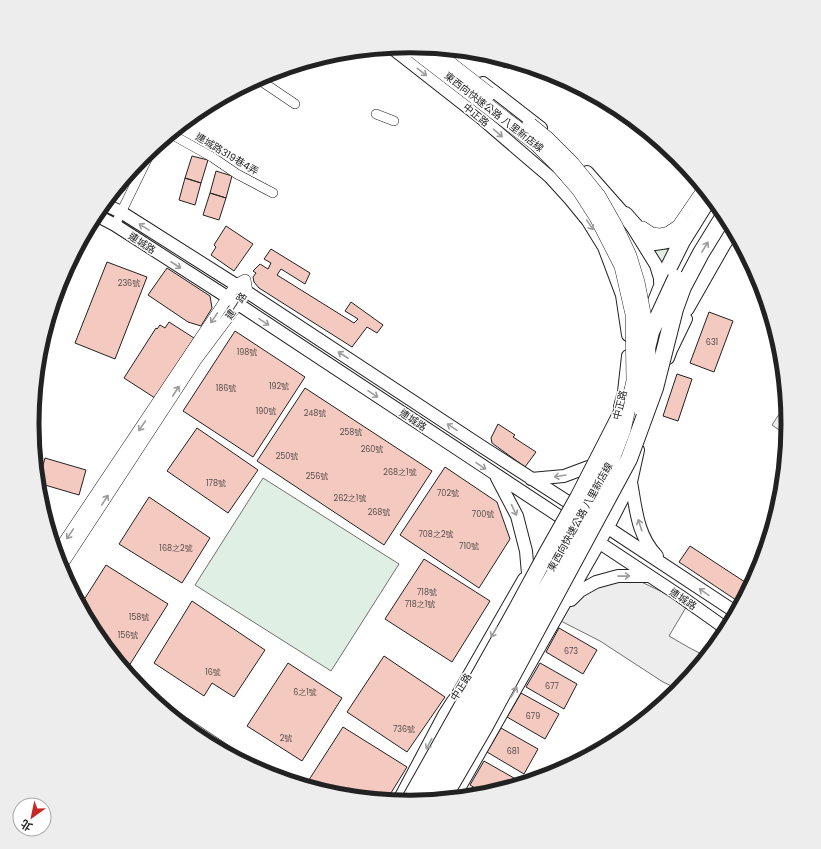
<svg xmlns="http://www.w3.org/2000/svg" width="821" height="849" viewBox="0 0 821 849" font-family="Poppins,'Noto Sans TC',sans-serif">
<rect width="100%" height="100%" fill="#fff"/>
<path fill="#e0efe3" stroke="#6f6f6f" d="M672 247 662 264 653 251V248Z
M263 478 399 564 331 671 195 585Z"/>
<path fill="#ededed" stroke="#6f6f6f" d="M787 402 789 425 788 436 772 425Z
M635 579 688 604 669 636 688 647 707 657 680 690 663 682 600 641 559 620 565 603 594 586Z"/>
<path fill="#f3c9c0" stroke="#222" d="M483 53H485L509 61 505 68Z
M192 156 208 160 201 183 185 178Z
M216 171 232 176 226 198 210 193Z
M130 173 132 179 124 191 118 193 115 191Z
M185 178 201 183 195 205 179 200Z
M210 193 226 198 219 220 203 215Z
M226 226 253 244 234 271 211 255 216 247 214 245Z
M271 249 310 273 305 284 281 269 277 275 354 323 358 319 345 311 351 302 383 325 377 333 367 327 352 347 259 288 254 282 253 277 256 273 253 271 260 264 268 269 271 263 264 259Z
M107 262 147 277 115 359 75 343Z
M167 268 210 296 212 308 201 326 188 322 148 295Z
M709 312 733 321 714 372 690 363Z
M169 322 194 338 155 398 124 378 156 328 157 329 160 325 165 328Z
M235 331 305 377 253 457 183 411Z
M677 374 692 379 678 421 663 416Z
M305 388 432 471 384 545 257 461Z
M498 424 515 435 513 437 536 452 525 467 492 443 491 438Z
M197 428 258 470 228 513 167 471Z
M45 458 86 470 79 495 38 483Z
M445 467 497 502 510 539 479 588 400 535Z
M149 497 210 538 182 583 119 544Z
M690 546 751 586 742 604 679 562Z
M424 559 490 601 452 662 385 619Z
M106 565 168 604 127 669 120 664 96 635 80 606Z
M192 601 265 650 234 697 212 683 204 696 154 663Z
M559 628 597 650 583 674 546 652Z
M384 656 445 697 407 752 347 712Z
M288 663 342 698 302 761 247 726Z
M540 663 577 684 564 709 526 687Z
M521 693 559 714 545 739 507 717Z
M343 727 407 767 386 801 336 796 305 786Z
M501 728 538 749 524 774 487 752Z
M484 761 521 782 520 785 487 795 470 785Z"/>
<g fill="none" stroke-linecap="round" stroke-linejoin="round">
<g stroke="#222" stroke-width="10">
<path id="minor" d="M258 79 295 104
M376 114 394 121
M171 134 212 157 237 174 273 193
M115 225 152 149
M643 226 652 232 660 233 668 231 677 225 703 187
M156 703 259 771"/>
</g>
<g stroke="#222" stroke-width="12">
<path id="tertiary" d="M56 554 236 285 245 280 247 292 196 360 60 568"/>
</g>
<g stroke="#222" stroke-width="14">
<path id="secondary" d="M392 48 480 117 550 177 570 199 588 221 604 247 622 295 628 335
M483 83 541 128
M587 172 625 215 656 265 662 285
M104 204 121 212 241 288 481 446 596 520 737 613
M96 215 115 225 238 304 680 596 728 630
M644 326 662 281
M668 358 671 350 686 319
M620 407 624 392 628 356
M497 478 517 516 526 551 528 574
M531 479 564 476 588 467
M631 482C636 509 637 535 657 556
M571 600 580 591 596 582 618 576H649
M453 799 608 527 631 482 638 450
M398 802 444 715 453 701 457 696 524 579"/>
</g>
<g stroke="#222" stroke-width="18">
<path id="motorway" d="M625 215C631 222 647 241 655 242 658 242 660 241 662 241 673 240 681 234 688 226
M662 281 682 241 710 196
M667 317 679 314 686 308 723 243 733 228"/>
</g>
<use href="#minor" stroke="#fff" stroke-width="9"/>
<use href="#tertiary" stroke="#fff" stroke-width="11"/>
<use href="#secondary" stroke="#fff" stroke-width="12"/>
<use href="#motorway" stroke="#fff" stroke-width="16"/>
<g stroke="#222" stroke-width="16" stroke-linecap="butt">
<path id="trunk-bridge" d="M429 48 488 94
M416 51 537 144 559 166 579 189 597 217 622 266 633 314 634 381 623 430 609 467 589 504 558 557
M530 125 547 139 572 164 598 196 615 226 629 256 637 282 646 329 649 366 645 397 641 408"/>
</g>
<g stroke="#222" stroke-width="18" stroke-linecap="butt">
<path id="motorway-bridge" d="M442 800 485 726 629 459 655 388 675 309 683 287 701 253 725 214
M423 802 570 547
M408 803 514 614 547 553 578 498 640 377 651 332 676 278"/>
</g>
<use href="#trunk-bridge" stroke="#fff" stroke-width="15"/>
<use href="#motorway-bridge" stroke="#fff" stroke-width="16"/>
</g>
<defs><path id="oneway-shaft" d="M-6 0H5M1.5-3L5.5 0L1.5 3" fill="none" stroke-width="1.6" stroke-linecap="round" stroke-linejoin="round"/></defs>
<g stroke="#9c9c9c">
<use href="#oneway-shaft" transform="translate(422 72) rotate(38)"/>
<use href="#oneway-shaft" transform="translate(498 133) rotate(41)"/>
<use href="#oneway-shaft" transform="translate(590 225) rotate(56)"/>
<use href="#oneway-shaft" transform="translate(144 227) rotate(-148)"/>
<use href="#oneway-shaft" transform="translate(705 247) rotate(-58)"/>
<use href="#oneway-shaft" transform="translate(176 265) rotate(33)"/>
<use href="#oneway-shaft" transform="translate(214 318) rotate(124)"/>
<use href="#oneway-shaft" transform="translate(264 322) rotate(34)"/>
<use href="#oneway-shaft" transform="translate(343 355) rotate(-147)"/>
<use href="#oneway-shaft" transform="translate(176 391) rotate(-57)"/>
<use href="#oneway-shaft" transform="translate(373 394) rotate(34)"/>
<use href="#oneway-shaft" transform="translate(142 426) rotate(124)"/>
<use href="#oneway-shaft" transform="translate(452 427) rotate(-146)"/>
<use href="#oneway-shaft" transform="translate(481 466) rotate(34)"/>
<use href="#oneway-shaft" transform="translate(560 476) rotate(171)"/>
<use href="#oneway-shaft" transform="translate(105 500) rotate(-57)"/>
<use href="#oneway-shaft" transform="translate(514 510) rotate(65)"/>
<use href="#oneway-shaft" transform="translate(640 525) rotate(-108)"/>
<use href="#oneway-shaft" transform="translate(70 534) rotate(124)"/>
<use href="#oneway-shaft" transform="translate(624 576) rotate(-1)"/>
<use href="#oneway-shaft" transform="translate(704 592) rotate(-145)"/>
<use href="#oneway-shaft" transform="translate(494 632) rotate(120)"/>
<use href="#oneway-shaft" transform="translate(514 692) rotate(-60)"/>
<use href="#oneway-shaft" transform="translate(429 744) rotate(118)"/>
</g>
<g text-anchor="middle" dominant-baseline="central" stroke-width="3" stroke-linejoin="round" paint-order="stroke">
<g font-size="8" fill="#564c4a">
<text x="129" y="283">236號</text>
<text x="712" y="342">631</text>
<text x="247" y="352">198號</text>
<text x="279" y="386">192號</text>
<text x="226" y="388">186號</text>
<text x="266" y="411">190號</text>
<text x="315" y="413">248號</text>
<text x="351" y="432">258號</text>
<text x="372" y="449">260號</text>
<text x="287" y="456">250號</text>
<text x="400" y="472">268之1號</text>
<text x="317" y="476">256號</text>
<text x="216" y="483">178號</text>
<text x="448" y="493">702號</text>
<text x="350" y="498">262之1號</text>
<text x="379" y="512">268號</text>
<text x="483" y="514">700號</text>
<text x="436" y="534">708之2號</text>
<text x="469" y="546">710號</text>
<text x="176" y="548">168之2號</text>
<text x="427" y="592">718號</text>
<text x="420" y="604">718之1號</text>
<text x="139" y="617">158號</text>
<text x="128" y="635">156號</text>
<text x="571" y="651">673</text>
<text x="213" y="672">16號</text>
<text x="552" y="686">677</text>
<text x="305" y="692">6之1號</text>
<text x="533" y="716">679</text>
<text x="404" y="729">736號</text>
<text x="286" y="738">2號</text>
<text x="513" y="751">681</text>
</g>
<g font-size="10" fill="#222" stroke="#fff">
<text transform="translate(494 112) rotate(38)">東西向快速公路 八里新店線</text>
<text transform="translate(476 115) rotate(39)">中正路</text>
<text transform="translate(227 154) rotate(31)">連城路319巷4弄</text>
<text transform="translate(142 243) rotate(33)">連城路</text>
<text transform="translate(236 306) rotate(-57)">建一路</text>
<text transform="translate(620 405) rotate(-76)">中正路</text>
<text transform="translate(413 420) rotate(34)">連城路</text>
<text transform="translate(580 517) rotate(-61)">東西向快速公路 八里新店線</text>
<text transform="translate(683 599) rotate(34)">連城路</text>
<text transform="translate(461 687) rotate(-58)">中正路</text>
</g>
</g>
<path d="M0 0H821V849H0ZM39 424a371 371 0 1 1 742 0a371 371 0 1 1-742 0Z" fill="#ededed" fill-rule="evenodd"/>
<path fill="none" stroke="#222" stroke-width="5" d="M39 424a371 371 0 1 1 742 0a371 371 0 1 1-742 0Z"/>
<g transform="translate(32 817) rotate(213)"><circle r="19" fill="#ffffff" stroke="#a7a7a7"/>
<path d="M0-3L7 15L0 10L-7 15Z" fill="#c62828"/>
<text y="-6" font-size="11" font-weight="bold" text-anchor="middle" fill="#222222">北</text>
</g>
</svg>
